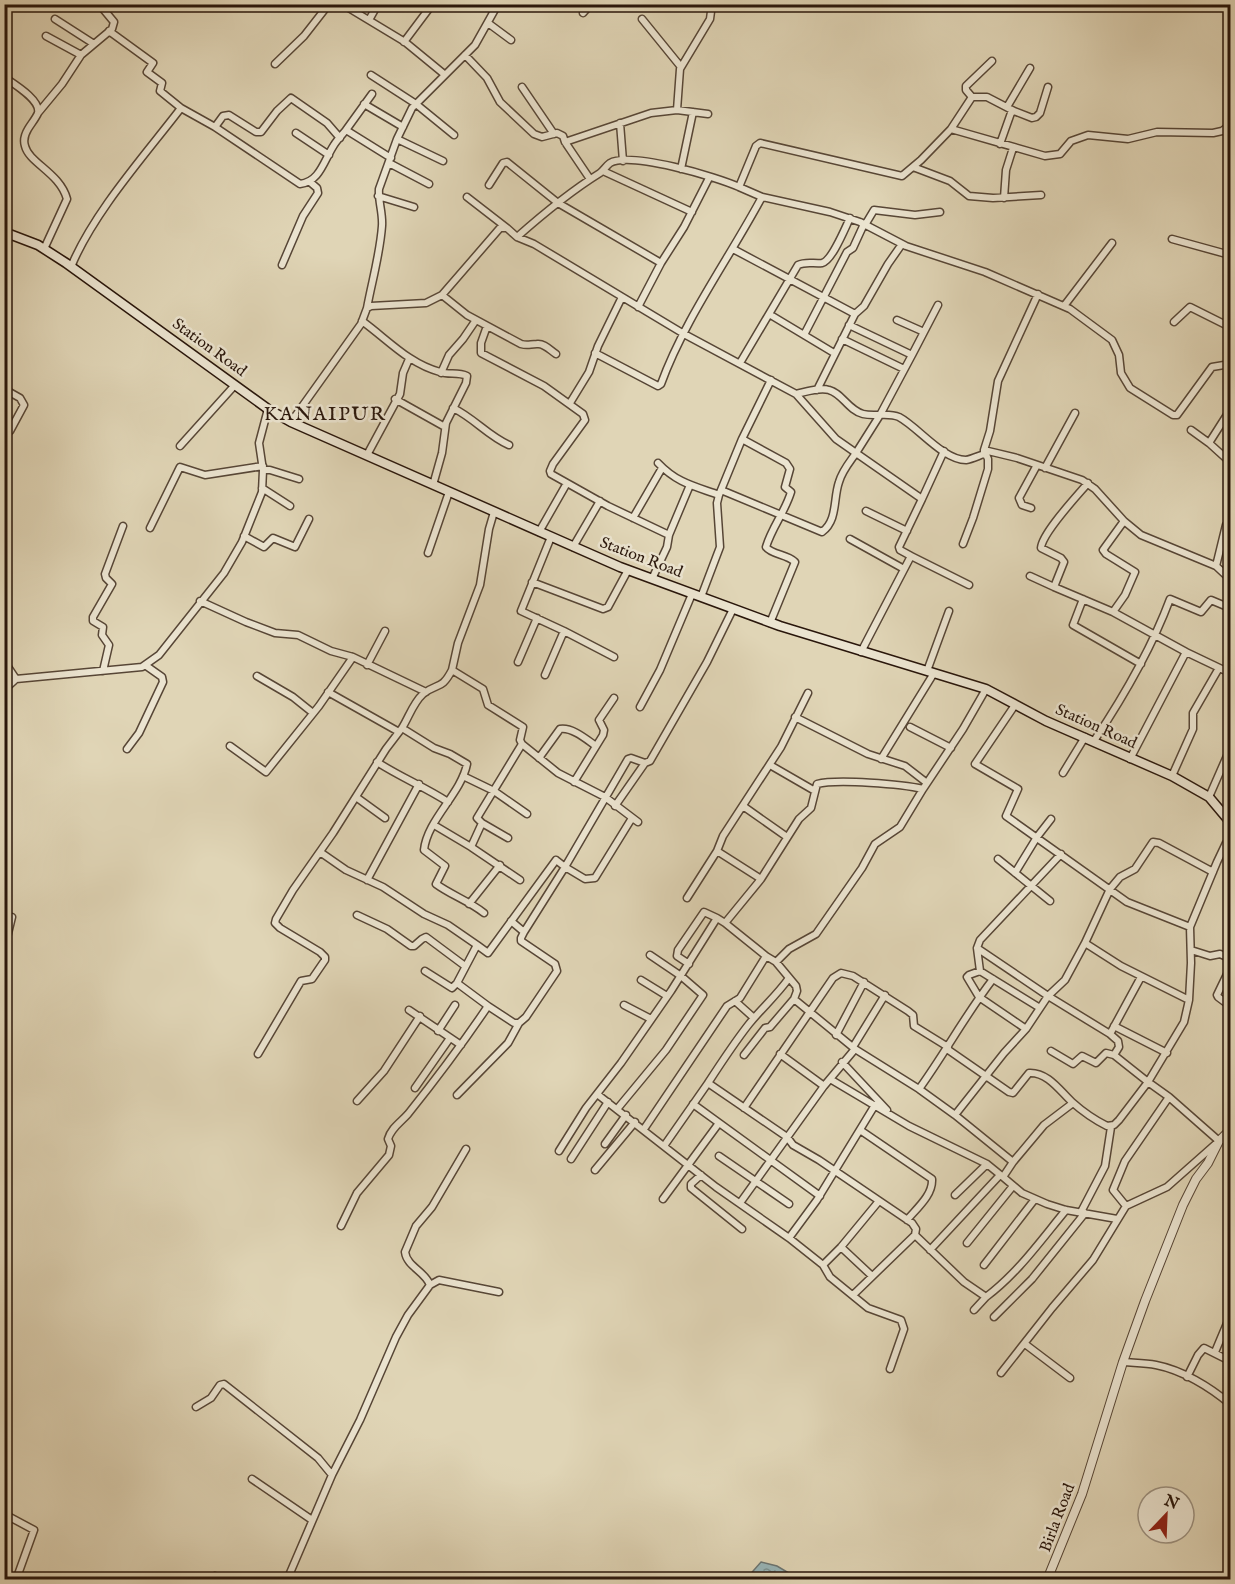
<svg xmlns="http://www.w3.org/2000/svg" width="1235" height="1584" viewBox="0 0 1235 1584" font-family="'IM FELL English',serif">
<defs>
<pattern id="water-ripples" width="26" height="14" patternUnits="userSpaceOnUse" patternTransform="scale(1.5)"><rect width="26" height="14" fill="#98b6b8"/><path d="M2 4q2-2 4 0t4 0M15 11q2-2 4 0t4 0" fill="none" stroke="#7c9394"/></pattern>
</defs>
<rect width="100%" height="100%" fill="#e0d5b6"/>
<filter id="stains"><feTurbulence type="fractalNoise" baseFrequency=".00333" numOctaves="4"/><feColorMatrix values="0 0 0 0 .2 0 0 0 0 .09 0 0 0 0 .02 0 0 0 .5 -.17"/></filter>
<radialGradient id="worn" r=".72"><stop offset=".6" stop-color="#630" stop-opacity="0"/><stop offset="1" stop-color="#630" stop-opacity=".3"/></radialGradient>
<path fill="url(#water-ripples)" stroke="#6c7673" stroke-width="1.5" d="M761 1562 777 1566 799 1579H746Z"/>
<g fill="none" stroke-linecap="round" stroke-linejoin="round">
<g stroke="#574636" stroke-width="9">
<path id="minor" d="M266 4 272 6 283 4
M342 4 405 42 444 74
M583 13 591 4
M55 19 94 44
M642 19 681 67
M369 20 378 4
M488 23 511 40
M46 36 81 55
M404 42 431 6
M465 55 487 78 500 102 534 134 542 137 557 133 563 136 565 142 651 113 677 110 708 114
M275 64 304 36 329 4
M371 75 416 104 454 135
M4 77C14 84 41 100 38 113 36 118 31 124 28 129 25 134 23 140 25 146 29 163 60 173 67 199L44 249
M522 87 554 134
M972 97H987L1014 111
M364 104 403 127
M1007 107 1030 68
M181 108 215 127 300 184C320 182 324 160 334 145 337 140 342 135 346 130L391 158
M677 110 680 69 710 19 712 4
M38 113 62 84 81 55 112 29 114 22 99 4
M620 123 623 161
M215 127 223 116 229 115 256 132H261L277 111 291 98 327 123 340 138
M951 129 972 97 966 90V86L992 61
M346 130 372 94
M296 133 329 155
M397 139 443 161
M565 142 590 179
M1000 144 1011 113 1014 111 1032 118 1036 117 1040 113 1048 87
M389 163 429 184
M913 167 950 181 969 196 993 198 1041 195
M681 169 693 112
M603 171 692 212
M489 185 503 163 507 162 558 203 661 263
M739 187 762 197 830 212 860 222 906 246 985 272 1070 309 1112 340 1119 355 1121 373 1130 388 1173 415H1177L1212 367 1230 364
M378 196 414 207
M467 197 507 228
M1004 198 1006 170 1013 148
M865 225 874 210 915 215 940 212
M517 237C543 214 571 191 600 173 604 170 606 166 610 163 630 151 717 177 739 187L756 146 760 143 902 176 921 160 951 129 1045 156 1060 154 1071 141 1088 135 1128 139 1157 132 1213 133 1222 131 1230 125
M1172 239 1230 255
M733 249 855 314
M282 265 303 216 318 193 317 188 310 182
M71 267C93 213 145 155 181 108L160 91 162 83 147 72 153 63 109 31
M442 295 467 315 521 344C528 346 530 344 537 344 544 343 550 350 556 354
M1064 306 1112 243
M638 307 661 263 684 227 709 178
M367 308C372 281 380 254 382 226 383 213 378 201 379 189L397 139 412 108 475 45 498 4
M769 314 834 353
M897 320 924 332
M362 321C387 339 409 364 440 372 449 375 458 372 467 376L466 383 446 423 442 453 433 485
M1174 322 1190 307 1230 327
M849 325 912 355 880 415 856 453 922 499 944 451
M487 326 481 343V353L544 386 583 414 585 420 553 464 550 471 551 474 608 506 669 535
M804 335 847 252 853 248 864 224
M842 339 904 369
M595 353 658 386 661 384C684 320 730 257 762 197
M912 355 938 305
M740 363 798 265C806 261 814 264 822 263 832 261 845 228 850 218
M441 373 449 355 463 339 476 320
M4 389 20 398 24 405 10 431
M817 390 855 314 864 306 888 264 902 244
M395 399 445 427
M570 403 589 372 598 346 622 297
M453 408C474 418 488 436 509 445
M1230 410 1209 443 1230 462
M291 422 361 324 367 308 371 306 426 303 442 295 500 228H507L517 237 534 244 684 334 796 394C806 392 819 387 829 390 842 393 848 410 863 414 875 417 888 412 899 417 918 427 943 460 966 460 972 459 978 456 984 454V450L1017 458 1082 480 1095 489 1124 521 1141 535 1216 566 1230 579
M1191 430 1209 443
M742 439 786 463 790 469 785 487 791 492C785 512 772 527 766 547 772 555 787 554 795 562L770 623
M180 446 235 385
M367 455 400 394 403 373 409 359
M658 463C677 483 694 486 719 495
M1045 468 1075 413
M263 470H270L299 479
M1088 483C1077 496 1042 533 1041 548L1061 558 1064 562 1054 587 1113 612
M262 488 290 506
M721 490 822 532C838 520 833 499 839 482 842 471 849 463 856 453L836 439 796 394
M1031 508 1022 505 1019 498 1037 465
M866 511 907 531
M494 512 489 529 480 585 458 643 452 670 483 689 488 705 523 727 520 740 522 744 558 773 605 797 638 822
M633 518 662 468
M1124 521 1103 550 1106 554 1135 572 1125 595 1113 612 1186 652
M150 528 180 467 205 475 263 466
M539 532 567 483
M244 536 264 547 273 538 295 547 309 519
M850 539 904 569
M963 544 973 518 988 469V459L984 450 990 431 998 381 1038 294
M573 547 600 501
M428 553 449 492
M911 556 900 550 899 547 922 499
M1216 566 1226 525 1230 521
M1030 576 1054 587
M652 579 667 547 669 535 690 485
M532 582 603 609 608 607 628 570
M701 597 720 547 717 503 719 495 742 439 771 380
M1083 599 1073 625 1141 664
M200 601 246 622 275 633 298 635 331 651 353 657
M564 631 614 657
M861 652 911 556 969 585
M4 661 16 679
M518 662 537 618
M367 665 385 631
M452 670C441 691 438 682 423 694 413 703 409 717 402 728L434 748 450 754 467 764C461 794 427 820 424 850L445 866 436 884C451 895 469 901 484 913
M103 671 109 645 102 635 103 627 93 621V617L112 584 106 578 105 574 123 526
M927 671 949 611
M545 675 564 631 521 611 551 537
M257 676 293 697 313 713
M4 690 16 679 142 667 159 655 224 573 242 542 262 492 263 470 259 443 268 409
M328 692 399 732
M1015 705 975 764 1018 789 1006 816 1127 902 1190 927
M640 707 660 670 692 594
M795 717 868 754 905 766 927 783
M910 727 951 748
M1094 741C1124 696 1151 650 1170 599L1201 612 1211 600 1230 608
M230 746 266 772 319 706 353 657 426 692
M127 749 139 733 163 682 162 677 145 665
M539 758 560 729C572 727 586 739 596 746
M881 759 934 673
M1130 759 1186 652 1230 673
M377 762C400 777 425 787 448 802
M770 765 815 791
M1063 773 1085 737
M463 776 494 791 527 814
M1172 776 1193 729V713L1219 668
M574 782 603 735 604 730 599 720 614 698
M356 797 385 818
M1209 797 1230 749
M615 806 645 763 650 761 707 662 733 609
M743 806 787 837
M434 825 471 847 520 880
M508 838 482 823 477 818 522 744
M471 847 482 823
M320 852 346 870 383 887 424 914 448 925 477 945
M998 859 1050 901
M1015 873 1037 837 1051 819
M761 879 717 851 723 836 781 747 808 693
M367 880 419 784
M687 898 717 851
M469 904 500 865
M357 915 387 929 411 946H414L422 939 426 937 465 966
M725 923 766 956
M1230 929V937
M524 932 565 867 585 879 595 878 632 818
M1085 943 1110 889 1120 877 1135 869 1153 842 1159 843 1213 872
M4 950 12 917
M1191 950 1210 956 1220 954 1227 957 1230 965
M776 962 789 949 816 934 862 868 875 844 900 827 923 789
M689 964 677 956 678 950 704 912 717 918
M1230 968 1217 995 1218 997 1230 1006
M425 971 452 988 457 983
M980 971 969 975 967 977 979 997 1026 1029
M789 978C777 995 762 1008 749 1024 734 1043 721 1063 708 1083L787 1137 793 1145 819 1160 912 1223 916 1229 915 1235 964 1282 986 1297C1018 1273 1041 1240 1066 1210
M641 980 667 996
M735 1001 754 1018
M624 1005 651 1019
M488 1006 514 1023H519L526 1017 557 971 555 964 521 941V938L524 932 511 921
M1040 1008 980 971 977 948 980 940 1061 854
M409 1010 461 1045
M1114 1026 1167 1053
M438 1031 455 1005
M1110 1034 1141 977
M836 1035 864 982
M853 1047 885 995
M947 1049 1009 1092 1013 1093 1029 1073C1048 1072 1060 1091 1072 1102 1082 1111 1095 1120 1107 1126L1114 1125 1119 1120 1148 1082 1114 1055 1119 1047 1118 1041 1110 1034 1048 996 977 948
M1051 1051 1073 1064 1082 1056 1096 1063 1106 1053 1114 1055
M258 1054 301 981 312 979 325 960V957L320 952 280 928 275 923 276 919 293 890 333 833 386 749 402 728
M780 1054 824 1086
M744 1055 765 1028 770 1027 794 999
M842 1062 887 1110
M830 1079 909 1126 987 1164 1003 1177
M415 1088 450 1038
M919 1089C945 1053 966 1014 993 979
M597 1094 716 1187 789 1238 823 1265 830 1277 868 1308 901 1320 904 1329 890 1369
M457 1095 508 1043 519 1023
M357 1101 384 1071 420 1016
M693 1104 820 1196
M618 1108 666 1050 703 995 681 976 650 955
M744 1108 833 978 841 973 853 976 908 1011 913 1015 914 1026 948 1047
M955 1115 1004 1053 1026 1029 1048 996 1065 980 1085 943 1121 966 1189 1000
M644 1129 727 1006 740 998 766 956 776 962 796 986 797 991 794 999 855 1049 919 1089 955 1115 1013 1162 1003 1177 1022 1193 1047 1204 1066 1210 1117 1219
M860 1130 932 1179C933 1195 917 1208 907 1220
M605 1144 626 1115
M664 1146 708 1083
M559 1151 586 1108 621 1063 671 991 717 918 725 923 761 879 799 819 811 808 817 784C837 779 902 784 923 789L963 729 986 689
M719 1156 789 1204
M571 1159 608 1102
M1013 1162 1044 1125 1073 1103
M595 1170 635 1122
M701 1175 691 1184V1188L742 1229
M955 1195 987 1164
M663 1199 719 1123
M740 1203 824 1086 855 1049
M1126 1206 1113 1190 1125 1161 1169 1097 1148 1082 1184 1022 1189 1000 1191 963 1190 927 1217 862 1226 843 1230 838
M1081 1212 1105 1166 1111 1127
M341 1226 357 1193 389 1155 391 1146 388 1139C391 1128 401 1122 408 1114 436 1079 463 1043 488 1006L457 983 477 945 488 953 556 860 565 867 628 759 631 758 645 763
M789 1238 817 1200 875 1105
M967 1243 1013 1186
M841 1247 872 1276
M930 1250 1000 1175
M823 1265 841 1247 879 1201
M984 1265 1035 1199
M430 1285C425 1271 407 1267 405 1252L416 1226 432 1207 466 1149
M853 1295 915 1235
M974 1310 986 1297
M994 1317 1032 1279 1085 1213
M1025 1344 1070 1378
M1215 1352 1228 1321
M1123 1362C1134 1363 1145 1363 1156 1365 1182 1370 1210 1387 1230 1404
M1001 1373 1052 1308 1093 1260 1126 1206 1167 1187 1219 1141 1169 1097
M1187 1377 1198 1355 1204 1348 1230 1361
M196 1407 211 1398 220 1385 224 1384 318 1458 332 1475 360 1420 396 1337 408 1315 430 1285 439 1280 499 1292
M252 1479 312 1520
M4 1514 34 1530 16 1580
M215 1576 221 1580
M287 1580 332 1475"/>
</g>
<g stroke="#574636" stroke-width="10">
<path id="tertiary" d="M1047 1580 1082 1494 1123 1362 1145 1301 1183 1205 1196 1179 1208 1163 1219 1141 1230 1130"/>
</g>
<g stroke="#29160b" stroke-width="11">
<path id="secondary" d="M4 232 38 245 66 263 268 409 291 422 620 567 780 626 986 689 1046 721 1172 776 1209 797 1230 822"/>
</g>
<use href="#minor" stroke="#ebe4d0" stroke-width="6"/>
<use href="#tertiary" stroke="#ebe4d0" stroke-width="8"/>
<use href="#secondary" stroke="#ebe4d0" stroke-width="8"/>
</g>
<g text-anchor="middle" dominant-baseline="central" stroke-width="5" stroke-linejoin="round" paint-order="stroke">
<g font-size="16" fill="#29160b" stroke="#ebe4d0">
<text transform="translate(209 348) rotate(36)">Station Road</text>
<text transform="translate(641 558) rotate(21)">Station Road</text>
<text transform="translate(1096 727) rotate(24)">Station Road</text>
<text transform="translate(1058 1518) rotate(-69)">Birla Road</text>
</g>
<g font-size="20" letter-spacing="1.5" fill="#29160b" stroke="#ebe4d0">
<text x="325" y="414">KANAIPUR</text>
</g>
</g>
<rect width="1235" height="1584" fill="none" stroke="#e0d5b6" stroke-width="24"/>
<rect x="6" y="6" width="1223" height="1572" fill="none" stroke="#29160b" stroke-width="3"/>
<rect x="12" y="12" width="1211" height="1560" fill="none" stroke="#29160b" stroke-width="1.5"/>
<g transform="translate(1166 1515) rotate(23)"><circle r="28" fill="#ebe4d0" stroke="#9d9281" stroke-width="1.5"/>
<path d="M0-4.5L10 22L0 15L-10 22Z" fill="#8f2418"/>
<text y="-9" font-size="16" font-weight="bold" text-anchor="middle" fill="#29160b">N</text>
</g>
<rect width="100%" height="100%" filter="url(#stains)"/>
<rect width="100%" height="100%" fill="url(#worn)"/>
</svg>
